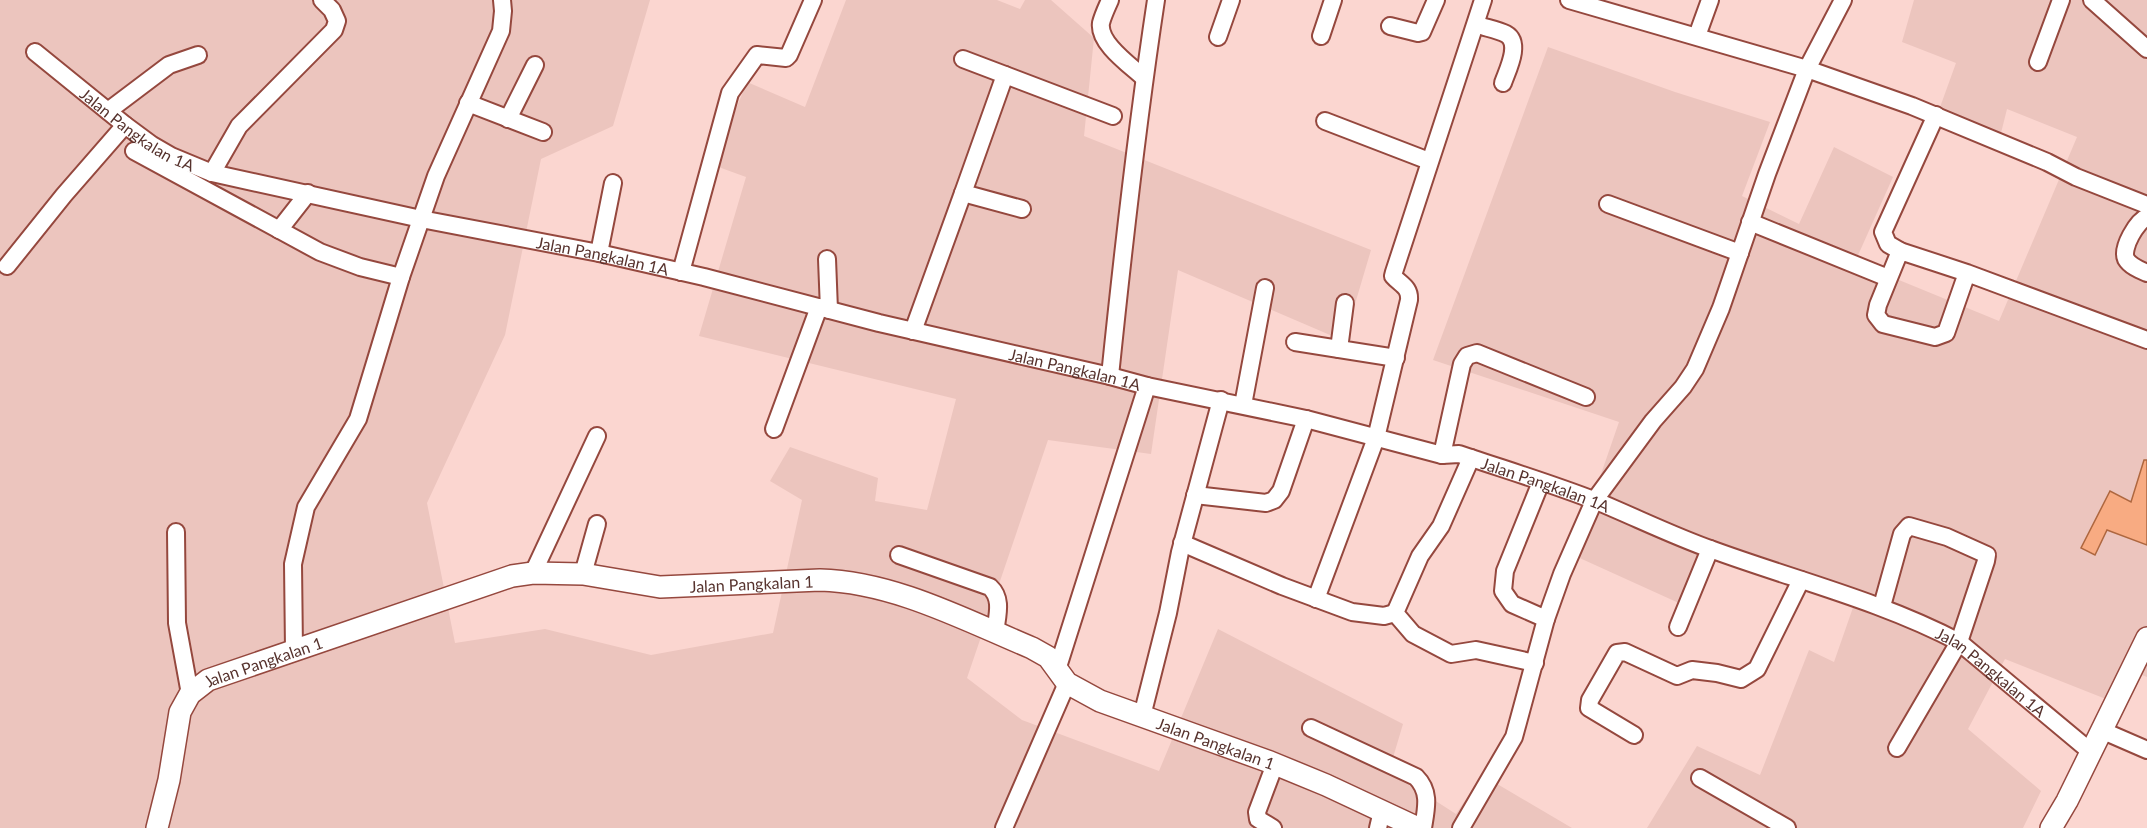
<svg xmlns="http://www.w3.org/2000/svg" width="2147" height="828" viewBox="0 0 2147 828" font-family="Lato,sans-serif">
<rect width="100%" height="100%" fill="#fbd6d0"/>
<path fill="#ecc5be" d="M0 0H650L613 126 541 159 505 335 427 503 455 643 545 629 651 655 773 633 802 500 770 481 790 447 878 478 875 501 927 510 956 399 699 336 746 177 713 165 747 82 805 107 846 0H997L1020 9 1025 0H1051L1094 38 1084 136 1371 250 1344 341 1178 270 1151 454 1048 440 967 678 1022 720 1159 771 1218 629 1403 724 1389 771 1456 814 1482 775 1572 828H0Z
M1914 0H2147V677L2131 671 2116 703 2005 659 1968 729 2041 791 2023 828H1647L1697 746 1760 775 1809 650 1834 662 1857 596 1704 541 1681 604 1573 555 1619 422 1433 360 1548 47 1675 92 1770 122 1742 196 1799 224 1834 147 1893 177 1855 262 1999 321 2077 137 2007 109 2001 133 1939 110 1956 63 1902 42Z"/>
<path fill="#f8ab82" stroke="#ae673f" stroke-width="1.5" d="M2144 460H2147V545L2107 530 2095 555 2081 548 2110 491 2131 502Z"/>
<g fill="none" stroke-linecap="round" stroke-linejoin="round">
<g stroke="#95483e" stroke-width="20">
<g id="minor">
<path d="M1110 0C1107 7 1103 15 1101 23 1098 43 1130 65 1144 78"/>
<path d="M1569 0 1807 69 1912 106 2047 162 2076 177 2147 205"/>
<path d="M2092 0 2147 49"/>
<path d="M1478 25C1487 28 1498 30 1506 34 1522 43 1507 71 1503 83"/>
<path d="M1390 26 1418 33 1422 32 1436 0"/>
<path d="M1321 36 1333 0"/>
<path d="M1697 36 1710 0"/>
<path d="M1218 37 1231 0"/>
<path id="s1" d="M35 52 125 125 152 145 171 156 212 173 421 219 599 253 704 277 879 323 1110 376 1147 386 1306 419 1442 455 1459 454 1471 458C1513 472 1555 485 1596 501 1635 517 1673 536 1713 550 1795 580 1881 601 1959 642L2091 752"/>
<path d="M963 59 1113 116"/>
<path d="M2038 62 2061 0"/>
<path d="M1005 75 963 193 1022 209"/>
<path d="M468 103 543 132"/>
<path d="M108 111 169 65 198 55"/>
<path d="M508 119 535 65"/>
<path d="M1325 121 1429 161"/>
<path d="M134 151 320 252 360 267 401 277"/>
<path d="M212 173 239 126 334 30 337 21 332 10 322 0"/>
<path d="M1608 204 1740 253"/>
<path d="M2147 217C2137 221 2121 248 2126 259 2130 266 2140 270 2147 273"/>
<path d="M1750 222 1888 278"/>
<path d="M279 230 308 193"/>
<path d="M1900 251 1888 244 1883 232 1936 115"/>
<path d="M599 253 613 183"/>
<path d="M827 259 829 310"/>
<path d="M7 266 64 195 125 125"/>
<path d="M681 272 730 93 757 55 786 58 789 55 813 0"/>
<path d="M1967 273 1946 333 1935 337 1883 324 1876 315 1878 305 1900 251 1967 273 2147 340"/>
<path d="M1345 303 1339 349 1396 358"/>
<path d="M913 331 963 193"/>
<path d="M1295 342 1339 349"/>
<path d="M1110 376C1123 250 1137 125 1156 0"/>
<path d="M1243 405 1265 288"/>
<path d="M774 429 819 307"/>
<path d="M1442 455 1462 364 1467 356 1477 353 1586 397"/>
<path d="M1471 458 1441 526 1420 556 1395 613 1413 634 1451 654 1476 650 1535 663"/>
<path d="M1541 482 1505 571 1503 591 1512 604 1546 619"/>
<path d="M1195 495 1266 503 1274 500 1281 491 1306 419"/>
<path d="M176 532 177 623 190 694"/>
<path d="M1182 543 1282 586 1352 612 1384 616 1395 613"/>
<path d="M899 555 990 587C1003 599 997 616 995 633"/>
<path d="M533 573 597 436"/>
<path d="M583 574 597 524"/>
<path d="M1316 599 1376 438 1409 300C1410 287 1401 285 1393 276L1394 272 1483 0"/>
<path d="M1882 606 1902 534 1909 526 1947 537 1987 555 1986 561 1959 642 1897 748"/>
<path d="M1678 627 1710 549"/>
<path d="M294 650 293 564 306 507 358 419 401 277 436 176 501 31 503 11 502 0"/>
<path d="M1057 670 1147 386"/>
<path d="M1142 716 1168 613 1180 552 1221 400"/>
<path d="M1311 728 1416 777C1431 792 1426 809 1423 828"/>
<path d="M2101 730 2147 750"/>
<path d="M1634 735 1589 708 1590 700 1617 653 1625 652 1677 676 1692 670 1717 673 1741 679 1757 669 1801 580"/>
<path d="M1700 778 1787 828"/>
<path d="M1004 828 1067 683"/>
<path d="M1273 828 1258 819 1257 812 1275 764"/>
<path d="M1378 828 1382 811"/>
<path d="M1461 828 1514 737 1546 619 1562 574 1594 501 1653 421 1683 387 1695 369 1721 308 1767 174 1807 69 1843 0"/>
</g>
</g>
<g stroke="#95483e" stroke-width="24">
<g id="major">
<path id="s2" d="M157 828 169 780 180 712 190 694 208 680 512 576 533 573 583 574 660 587 820 580C894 582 965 620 1032 648L1048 657 1067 683 1100 701 1270 762 1326 785 1418 828"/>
<path d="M2051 828 2067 801 2147 638"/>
</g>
</g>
<use href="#minor" stroke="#fff" stroke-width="16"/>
<use href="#major" stroke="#fff" stroke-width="21"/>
</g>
<g text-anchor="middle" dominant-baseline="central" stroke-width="6" stroke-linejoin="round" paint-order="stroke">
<g font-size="16" fill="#56322d" stroke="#fbd6d0">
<text stroke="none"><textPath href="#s1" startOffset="129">Jalan Pangkalan 1A</textPath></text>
<text stroke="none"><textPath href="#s1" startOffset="615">Jalan Pangkalan 1A</textPath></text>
<text stroke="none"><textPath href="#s1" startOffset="1101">Jalan Pangkalan 1A</textPath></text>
<text stroke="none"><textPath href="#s1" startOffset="1587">Jalan Pangkalan 1A</textPath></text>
<text stroke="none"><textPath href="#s2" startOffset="724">Jalan Pangkalan 1</textPath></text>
<text stroke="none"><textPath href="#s2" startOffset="220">Jalan Pangkalan 1</textPath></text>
<text stroke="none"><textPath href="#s1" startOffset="2073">Jalan Pangkalan 1A</textPath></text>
<text stroke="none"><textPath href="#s2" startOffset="1228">Jalan Pangkalan 1</textPath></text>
</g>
</g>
</svg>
